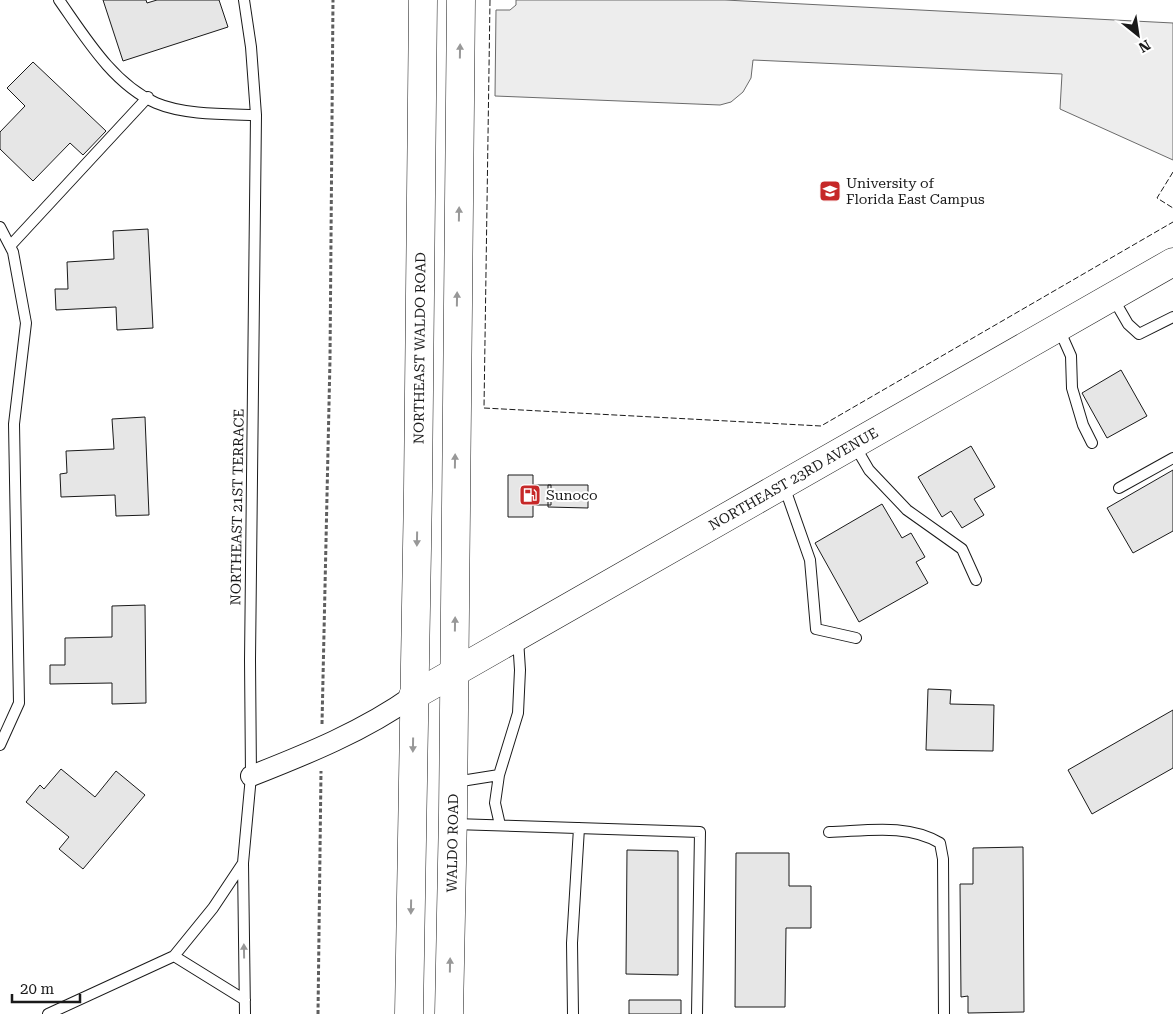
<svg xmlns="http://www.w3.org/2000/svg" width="1173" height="1014" viewBox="0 0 1173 1014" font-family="'Roboto Serif',serif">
<rect width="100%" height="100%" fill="#fff"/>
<path fill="#ededed" stroke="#6a6a6a" d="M516 0H725L1173 23V160L1060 109 1062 74 753 60 751 78 743 92 731 102 720 105 495 96 496 10H510L516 5Z"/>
<path fill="#e6e6e6" stroke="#1a1a1a" d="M103 0H146L147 3 157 0H219L228 27 123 61Z
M33 62 106 131 83 155 70 143 33 181 0 149V132L25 106 7 88Z
M148 229 153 328 117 330 116 307 56 310 55 289H68L67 262 114 259 113 231Z
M1121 370 1147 416 1107 438 1082 393Z
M145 417 149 515 116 516 115 495 61 497 60 474 67 473 66 451 114 449 112 419Z
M971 446 995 487 974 499 984 515 962 528 951 511 942 517 918 477Z
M1173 470V531L1133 553 1107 508Z
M508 475H533V485H551V505H533V517H508Z
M548 485H588V508L548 507Z
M882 504 902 538 911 533 925 557 916 562 928 583 859 622 815 543Z
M145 605 146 703 112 704V683L50 684V665H65V638L112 637V606Z
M928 689 951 690 950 704 994 705 993 751 926 750Z
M1173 710V768L1092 814 1068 770Z
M61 769 95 797 116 771 145 795 83 869 59 849 69 837 26 802 40 785 44 789Z
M1023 847 1024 1012 968 1013V996L961 997 960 884H973V848Z
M627 850 678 851V975L626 974Z
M736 853H789V886H811V928H786L785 1007H735Z
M629 1000H681V1014H629Z"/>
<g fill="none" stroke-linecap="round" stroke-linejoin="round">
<g stroke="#1a1a1a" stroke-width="12">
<path id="lane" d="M59 0C85 37 113 84 156 103 184 115 226 114 256 115
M244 0 251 47 256 115 250 660 251 776 243 863 245 1014
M0 227 13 252 26 323 14 424 19 703 0 745
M10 246 148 97
M1113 298 1128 324 1139 334 1173 317
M1059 329 1071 356 1072 388 1083 425 1092 443
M855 446 869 470 907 510 962 549 976 580
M784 486 810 560 816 629 856 638
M1119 488 1173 458
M499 775 495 803 500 825
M455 782 499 775 518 713 520 670 518 639
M454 824 700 832 697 1014
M829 832C865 831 907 823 940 843L943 859 944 1014
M174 956 245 1000
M48 1014 174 956 213 908 243 863
M573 1014 572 943 579 828"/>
</g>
<g stroke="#1a1a1a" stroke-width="22">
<path id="street" d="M251 776C307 754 364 731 413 696"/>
</g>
<g stroke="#1a1a1a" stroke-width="29">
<g id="secondary">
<path id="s1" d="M413 696 1173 262"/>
</g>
</g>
<g stroke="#1a1a1a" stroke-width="29">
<g id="highway">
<path id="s2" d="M409 1014 418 490 423 0"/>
<path id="s3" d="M449 1014 453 813 461 0"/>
</g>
</g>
<path stroke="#5f5f5f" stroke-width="3" stroke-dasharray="4 2.5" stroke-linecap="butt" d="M322 724 330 359 333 0
M318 1014 321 771"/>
<use href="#lane" stroke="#fff" stroke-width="10"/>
<use href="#street" stroke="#fff" stroke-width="20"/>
<use href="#secondary" stroke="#fff" stroke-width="28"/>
<use href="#highway" stroke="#fff" stroke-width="28"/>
<path stroke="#1a1a1a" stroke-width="1" stroke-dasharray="6 2.5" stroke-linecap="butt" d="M490 0 484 408 821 426 1173 222
M1173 172 1157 198 1173 208"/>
</g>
<defs><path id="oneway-solid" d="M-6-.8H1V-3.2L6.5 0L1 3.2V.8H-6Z" transform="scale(1.25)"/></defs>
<g fill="#989898">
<use href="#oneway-solid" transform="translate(460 51) rotate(-89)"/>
<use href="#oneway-solid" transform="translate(459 214) rotate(-89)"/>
<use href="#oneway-solid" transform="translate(457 299) rotate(-89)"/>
<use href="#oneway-solid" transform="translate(455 461) rotate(-89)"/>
<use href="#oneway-solid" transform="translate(417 539) rotate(91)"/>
<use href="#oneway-solid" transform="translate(455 624) rotate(-89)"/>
<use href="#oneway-solid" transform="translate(413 745) rotate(91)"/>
<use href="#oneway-solid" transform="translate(411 907) rotate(91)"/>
<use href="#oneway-solid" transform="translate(244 951) rotate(-91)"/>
<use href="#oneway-solid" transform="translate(450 965) rotate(-89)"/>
</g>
<defs>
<g id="university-square" transform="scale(1.125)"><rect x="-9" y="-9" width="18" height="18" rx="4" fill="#c62828" stroke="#fff"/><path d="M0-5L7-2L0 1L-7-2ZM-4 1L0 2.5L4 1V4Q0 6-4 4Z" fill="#fff"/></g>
<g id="fuel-square" transform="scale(1.125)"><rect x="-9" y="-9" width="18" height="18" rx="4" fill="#c62828" stroke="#fff"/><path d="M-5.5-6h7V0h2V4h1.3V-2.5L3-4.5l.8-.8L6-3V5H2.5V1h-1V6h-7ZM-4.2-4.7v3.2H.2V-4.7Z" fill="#fff"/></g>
</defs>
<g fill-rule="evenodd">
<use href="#university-square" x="830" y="191"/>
<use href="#fuel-square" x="530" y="495"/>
</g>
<g text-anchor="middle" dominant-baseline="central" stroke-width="4" stroke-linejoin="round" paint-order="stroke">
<g font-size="14" fill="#1a1a1a" stroke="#fff" text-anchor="start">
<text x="846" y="183">University of<tspan x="846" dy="16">Florida East Campus</tspan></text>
<text x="546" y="495">Sunoco</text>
</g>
<g font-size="14" fill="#1a1a1a" stroke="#fff">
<text stroke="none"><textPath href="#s2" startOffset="666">NORTHEAST WALDO ROAD</textPath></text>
<text stroke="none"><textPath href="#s1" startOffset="438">NORTHEAST 23RD AVENUE</textPath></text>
<text transform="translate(237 507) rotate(-89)">NORTHEAST 21ST TERRACE</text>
<text stroke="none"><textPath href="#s3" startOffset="171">WALDO ROAD</textPath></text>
</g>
</g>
<g transform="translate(1138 35) rotate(150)" stroke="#ffffff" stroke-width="4" paint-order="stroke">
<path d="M0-4L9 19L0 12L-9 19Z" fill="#1a1a1a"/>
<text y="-8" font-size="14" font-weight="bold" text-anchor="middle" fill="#1a1a1a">N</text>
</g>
<path d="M12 994v8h68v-8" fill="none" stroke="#1a1a1a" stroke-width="2.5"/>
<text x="20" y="994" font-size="15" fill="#1a1a1a" stroke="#ffffff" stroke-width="4" paint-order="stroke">20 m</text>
</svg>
